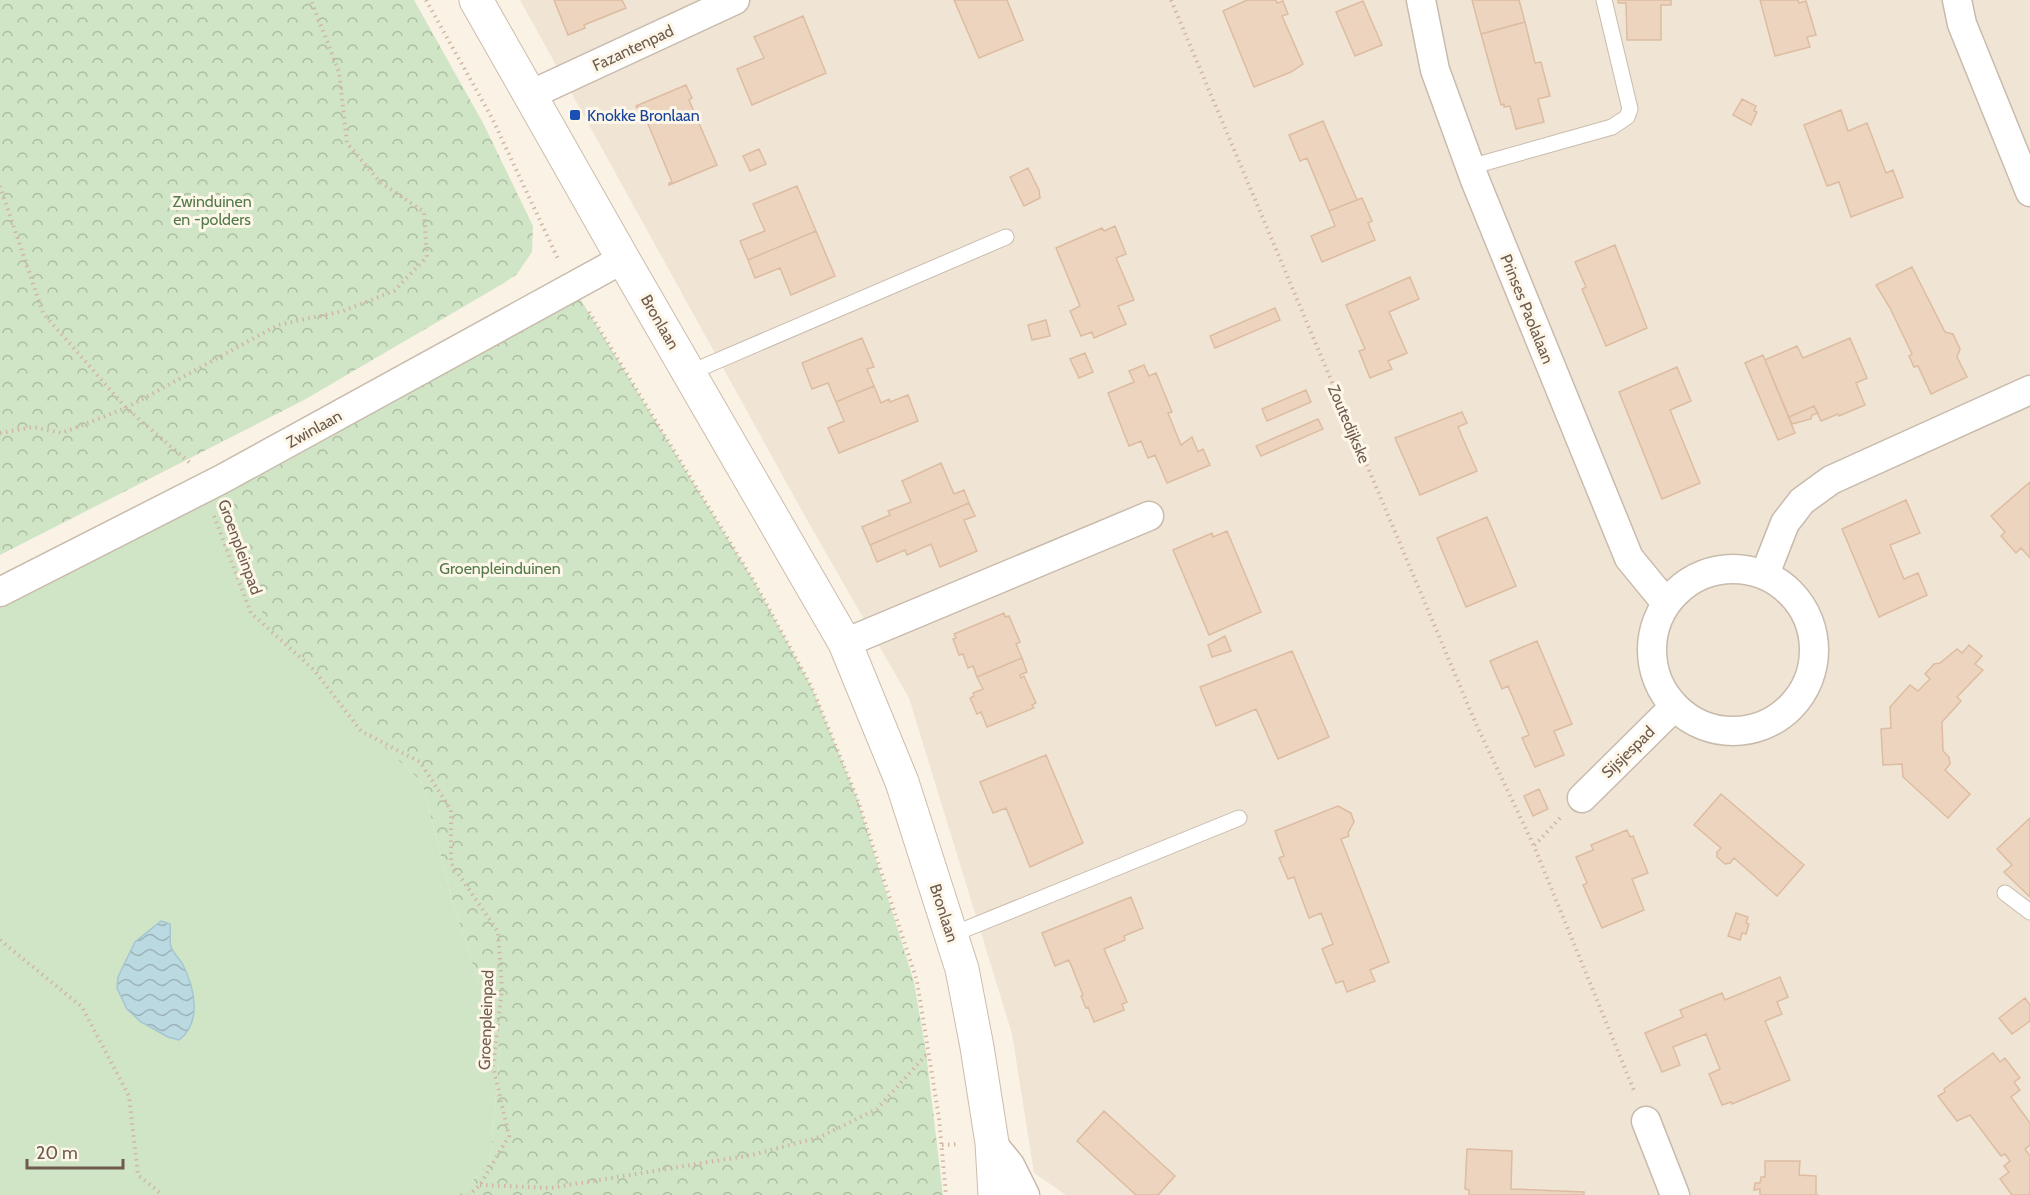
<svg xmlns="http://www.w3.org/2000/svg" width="2030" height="1195" viewBox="0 0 2030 1195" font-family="Cabin,sans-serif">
<defs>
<pattern id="forest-crowns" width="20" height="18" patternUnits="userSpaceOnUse" patternTransform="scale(1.5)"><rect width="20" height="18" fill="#d0e5c5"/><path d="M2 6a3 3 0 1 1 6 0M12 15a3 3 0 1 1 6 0" fill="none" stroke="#adbda2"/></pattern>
<pattern id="water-waves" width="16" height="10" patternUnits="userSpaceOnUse" patternTransform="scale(1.5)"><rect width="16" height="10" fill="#bbd9e1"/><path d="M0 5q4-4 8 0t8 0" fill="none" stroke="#9cb3b9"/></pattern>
</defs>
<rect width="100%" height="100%" fill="#faf3e5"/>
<path fill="#f0e5d4" d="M520 0H2030V1195H1066L1034 1173 1012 1034 909 698 807 520Z"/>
<path fill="#d0e5c5" d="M222 479 344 710 422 782 452 899 500 1051 490 1162 459 1195H0V592Z"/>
<path fill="url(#forest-crowns)" d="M0 0H414L483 123 533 226 532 252 517 274 504 283 304 400 0 555Z
M573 287 755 583 812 688 857 798 914 982 926 1052 943 1195H459L490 1162 500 1051 452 899 422 782 344 710 266 625 222 480Z"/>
<path fill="url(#water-waves)" stroke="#a3c7d2" stroke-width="1.5" d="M161 921 170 924C171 931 169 941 171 947 173 953 179 958 182 963 194 986 203 1022 179 1040L168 1037 141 1022 127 1009 117 988 118 977 135 942Z"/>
<path fill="#ecd4bf" stroke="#ddbca1" stroke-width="1.5" d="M554 0H622L626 8 584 25 585 28 568 35Z
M954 0H1007L1023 40 979 58Z
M1247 0H1276L1277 3 1283 1 1288 14 1282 16 1303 64 1291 72 1254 87 1223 11Z
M1472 0H1519L1525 22 1481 34Z
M1618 0H1671V5H1661V40H1627L1626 3H1618Z
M1760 0H1798L1799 3 1806 1 1816 35 1807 37 1810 47 1775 56Z
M1363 1 1382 45 1355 56 1336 12Z
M803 16 826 73 752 105 737 69 764 58 754 37Z
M1525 22 1535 63 1541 62 1550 96 1538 99 1544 122 1516 129 1510 106 1504 107V104L1501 105 1481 34Z
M686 85 692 98 689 100 717 165 669 185V183L672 182 641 107 637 108 636 106Z
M1742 99 1756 106 1754 111 1757 112 1751 125 1733 115Z
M1841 110 1848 131 1867 123 1886 173 1893 170 1903 197 1851 217 1839 182 1827 186 1804 125Z
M1323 121 1357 200 1329 211 1307 158 1300 161 1289 135Z
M759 149 766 164 750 171 743 156Z
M1028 168 1039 190 1040 198 1024 206 1010 177Z
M797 186 816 231 748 260 740 241 765 231 753 204Z
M1362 198 1372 221 1368 223 1375 240 1322 262 1311 236 1335 226 1329 211Z
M1115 226 1126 254 1116 258 1134 300 1118 306 1126 324 1094 338 1092 332 1081 336 1070 311 1080 306 1056 248 1102 228 1104 231Z
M816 231 835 276 791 295 780 268 755 278 748 260Z
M1615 245 1647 328 1606 346 1582 289 1586 287 1575 262Z
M1912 267 1945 332 1953 334 1960 349 1957 357 1967 377 1931 394 1918 366 1914 367 1909 356 1912 354 1890 308 1876 285Z
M1410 277 1419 299 1389 312 1407 353 1388 361 1392 369 1370 378 1359 351 1365 349 1346 305Z
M1275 308 1280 320 1215 348 1210 336Z
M1046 320 1050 336 1032 340 1028 325Z
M862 338 874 367 867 369 874 386 836 402 828 383 812 389 802 363Z
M1850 338 1867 378 1856 383 1865 405 1839 416 1838 414 1821 421 1814 406 1789 417 1765 360 1797 346 1803 358Z
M1085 353 1093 372 1079 378 1070 359Z
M1763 355 1795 433 1778 440 1745 363Z
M1144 365 1149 376 1156 373 1172 412 1168 413 1181 445 1192 437 1198 452 1203 449 1210 465 1167 483 1155 455 1148 458 1141 441 1129 446 1108 393 1134 382 1129 371Z
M1677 367 1691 401 1670 410 1700 483 1662 499 1619 392Z
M874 386 881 403 889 399 890 402 908 395 918 421 839 453 828 428 844 421 836 402Z
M1306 390 1311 402 1267 421 1262 409Z
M1814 406 1818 413 1812 415 1811 419 1792 424 1789 417Z
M1462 412 1467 423 1458 427 1477 471 1420 495 1395 438Z
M1318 419 1323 429 1261 456 1256 446Z
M941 463 954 494 964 490 969 503 870 545 862 527 890 515 888 511 911 502 902 481Z
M2030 482V558L2021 548 2016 553 2001 536 2005 532 1991 516Z
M1906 500 1920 533 1890 545 1904 579 1918 573 1927 595 1879 617 1842 529Z
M969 503 975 516 964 520 977 551 940 567 931 544 907 555 905 550 877 562 870 545Z
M1487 517 1516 586 1466 607 1437 538Z
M1227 531 1261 612 1209 635 1173 550 1212 533 1213 537Z
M1004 613 1005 617 1009 616 1020 642 1016 644 1022 658 977 677 973 666 968 668 963 654 959 655 953 639 956 638 954 634Z
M1225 636 1231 651 1212 657 1208 645Z
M1537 641 1572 724 1554 731 1564 755 1535 767 1522 738 1529 735 1508 686 1502 689 1490 661Z
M1969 645 1982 656 1975 664 1983 670 1957 697 1961 701 1942 722 1943 751 1949 757 1950 764 1945 770 1970 794 1948 818 1903 777 1902 764 1883 765 1881 729 1891 728 1890 707 1910 685 1918 691 1930 679 1925 674 1934 664 1940 663 1957 649 1962 653Z
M1292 651 1329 737 1278 759 1256 709 1216 726 1200 687Z
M1022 658 1027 672 1020 675 1021 678 1024 676 1036 703 1032 705 1034 708 987 727 981 712 977 714 970 698 974 696 973 693 983 689 977 677Z
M1046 755 1083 843 1030 867 1006 808 993 813 980 782Z
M1539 789 1548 809 1533 816 1524 796Z
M1721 794 1804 865 1777 896 1734 858 1730 863 1725 864 1717 857V852L1721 848 1694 825Z
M1338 806 1351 813 1354 822 1348 833 1349 836 1341 839 1389 962 1370 970 1375 981 1347 992 1343 981 1336 983 1322 949 1333 944 1321 913 1309 918 1294 877 1288 879 1279 858 1284 856 1275 831Z
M2030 818V897L2004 872 2012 865 1997 849Z
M1627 830 1630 837 1633 836 1648 873 1632 879 1644 910 1602 928 1583 885 1587 883 1576 857 1593 850 1591 845Z
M1131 897 1143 928 1124 936 1125 940 1104 949 1127 1002 1122 1004 1124 1010 1094 1022 1088 1007 1086 1008 1081 996 1083 995 1069 960 1055 966 1042 933Z
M1736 913 1748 917 1746 923 1749 924 1746 934 1742 933 1740 940 1728 936Z
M1780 977 1788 997 1777 1002 1782 1014 1765 1021 1790 1080 1732 1104 1731 1102 1722 1105 1709 1074 1720 1069 1706 1034 1673 1047 1680 1065 1662 1072 1645 1033 1683 1017 1680 1010 1722 993 1725 1000Z
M2025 998 2030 1005V1021L2012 1034 1999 1018Z
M1993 1053 2000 1062 2005 1058 2020 1078 2014 1082 2020 1090 2011 1097 2030 1123V1145L2025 1149 2030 1156V1195H2012L2000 1179 2009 1172 2004 1166 2010 1161 2005 1154 2001 1156 1970 1115 1957 1121 1938 1096 1945 1092 1944 1089Z
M1104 1111 1175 1176 1158 1195H1136L1077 1141Z
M1467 1149 1512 1151 1511 1189 1584 1192V1195H1469V1190L1465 1189Z
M1765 1161H1800L1799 1175 1816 1176V1195H1819H1760V1189L1754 1190 1755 1183H1760L1761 1177H1765Z"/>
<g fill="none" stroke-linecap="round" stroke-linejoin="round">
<g stroke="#c9bbac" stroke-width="17">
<path id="lane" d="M1470 167 1612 127 1627 117 1630 109 1604 0
M689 373 1006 237
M2005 893 2030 912
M951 935 1239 818"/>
</g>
<g stroke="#c9bbac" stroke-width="31">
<path id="street" d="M1421 0 1435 70 1475 180 1629 558 1666 603
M1957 0 1962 24 2030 192
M530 95 735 0
M1652 650a81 81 0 1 1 162 0a81 81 0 1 1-162 0Z
M1765 574 1785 523 1802 501 1831 480 2030 390
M0 592 222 479 623 259
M845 643 1149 516
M1582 798 1674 707
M1646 1121 1675 1195
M992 1143 1010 1165 1025 1195"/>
</g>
<g stroke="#ccbcab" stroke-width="35">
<path id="secondary" d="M476 0 623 259 845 643 902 782 962 969 977 1047 992 1143 995 1195"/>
</g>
<path stroke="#d1b7a3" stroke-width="4" stroke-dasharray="1.5 4.5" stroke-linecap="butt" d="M426 0 492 118 559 261
M1171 0 1476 724 1534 846
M0 186 43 313 126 408 190 463
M589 312 755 583 812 688 857 798 917 981 939 1118 946 1195
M0 433 33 427 62 433 126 408 278 325 343 311 394 291 427 257 424 212 380 182 347 143 339 72 311 0
M214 516 251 613 314 670 361 731 420 762 451 810V863L498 932 502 989 493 1066 509 1136 480 1185 469 1195
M1560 818 1534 846 1635 1093
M0 940 82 1007 129 1096 138 1175 163 1195
M942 1145 959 1144
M480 1185 550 1188 752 1155 820 1137 877 1109 925 1056 930 1054"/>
<use href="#lane" stroke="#fff" stroke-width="15"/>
<use href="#street" stroke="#fff" stroke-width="28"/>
<use href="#secondary" stroke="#fff" stroke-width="33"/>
</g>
<rect fill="#1a4fb4" stroke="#fdf7ea" stroke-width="2" x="569" y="109" width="12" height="12" rx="3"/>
<g text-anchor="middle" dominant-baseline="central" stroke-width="6" stroke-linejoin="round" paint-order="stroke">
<g font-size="16" fill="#6f5b4d" stroke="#fdf7ea">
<text transform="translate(633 48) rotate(-25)">Fazantenpad</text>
<text transform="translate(1527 309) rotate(68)">Prinses Paolalaan</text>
<text transform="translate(660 322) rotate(60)">Bronlaan</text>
<text transform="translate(1349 424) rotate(67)">Zoutedijkske</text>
<text transform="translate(314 429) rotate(-29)">Zwinlaan</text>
<text transform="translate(240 547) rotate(70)">Groenpleinpad</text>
<text transform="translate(1628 752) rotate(-44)">Sijsjespad</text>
<text transform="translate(944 913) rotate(72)">Bronlaan</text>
<text transform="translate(486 1020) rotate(-88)">Groenpleinpad</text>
</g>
<g font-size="16" fill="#164399" stroke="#fdf7ea" text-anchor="start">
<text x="587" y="115">Knokke Bronlaan</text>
</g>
<g font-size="16" fill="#547a49" stroke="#fdf7ea">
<text x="212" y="201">Zwinduinen<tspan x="212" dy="18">en -polders</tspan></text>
<text x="500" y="568">Groenpleinduinen</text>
</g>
</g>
<path d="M27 1159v9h96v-9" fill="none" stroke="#6f5b4d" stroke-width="3"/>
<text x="36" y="1159" font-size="18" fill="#6f5b4d" stroke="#fdf7ea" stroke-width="4.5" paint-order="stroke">20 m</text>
</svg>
